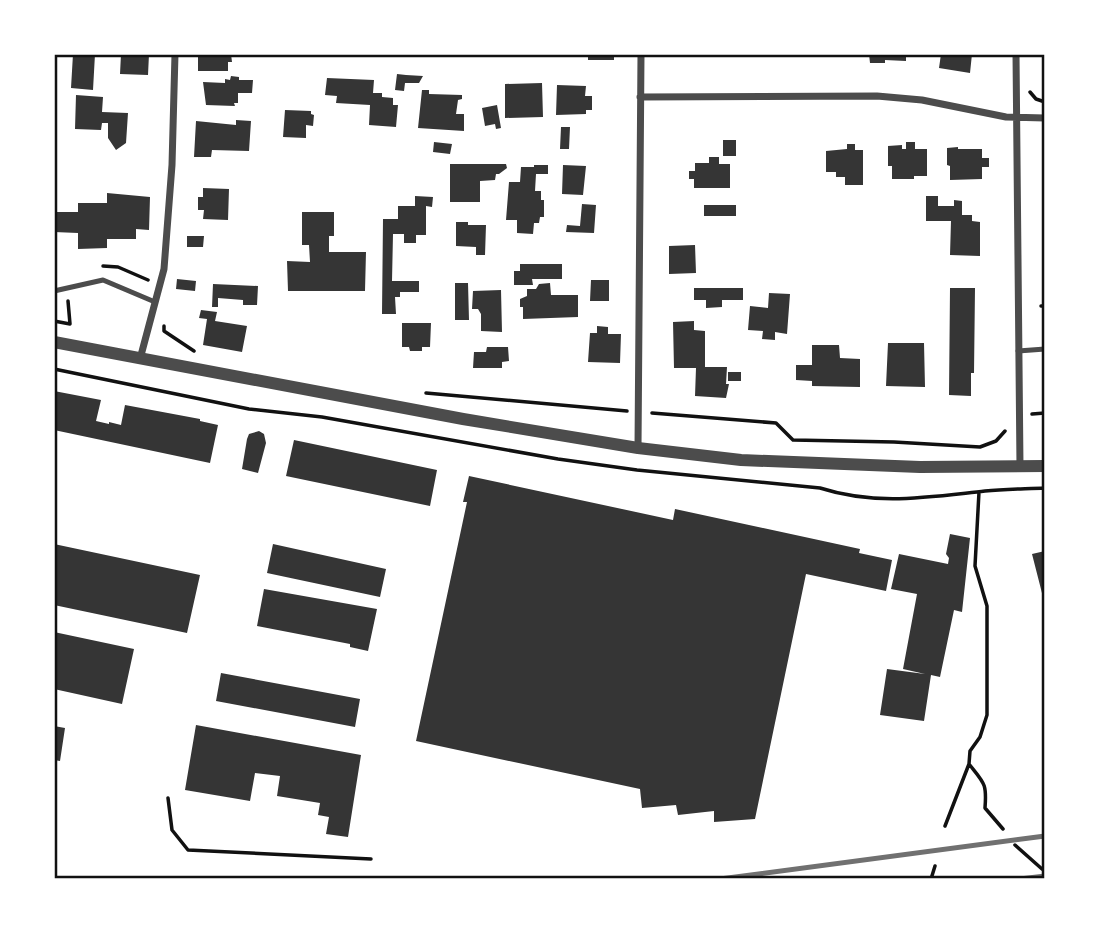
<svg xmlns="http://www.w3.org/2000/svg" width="1099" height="933" viewBox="0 0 1099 933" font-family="'Varela Round',sans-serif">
<rect width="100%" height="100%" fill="#fff"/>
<path fill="#353535" d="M73 54H95L93 90 71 88Z
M121 54H149L148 75 120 74Z
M198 54H231L232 62H228V71H198Z
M588 54H614V60H588Z
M869 54H906V61L885 60V63H870Z
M941 54H972L970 73 939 68Z
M397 74 406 75 423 76 419 83H405L404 91 395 90Z
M231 76 239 77V80H253L252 93H238V103H234L235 106 206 105 203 82 225 83V79L230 80Z
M327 78 374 80 373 93H382V97L393 98V105H398L396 127 369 125 370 105 336 103 337 96 325 95Z
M542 83 543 117 505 118V84Z
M557 85 586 86 585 96H592V110H586V114L556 115Z
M422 90H429V94L462 95V99L458 100 456 114H464V131L418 128Z
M76 95 103 97 102 112 128 113 126 143 116 150 108 138V123H102L101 130 75 129Z
M497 105 501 128 496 129 495 124 485 126 482 108Z
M285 110 311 111V114L314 115 313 126 306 125V138L283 137Z
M236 120 251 121 249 151 212 150 211 157H194L196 121 236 125Z
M561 127H570L569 149H560Z
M723 140H736V156H723Z
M434 142 452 144 450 154 433 152Z
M906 142H915V149H927V176H914V179H892V166H888V146L902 145V149H906Z
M847 144H855V150H863V185H845V177H836V172H826V151L847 149Z
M958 147V149H982V158H989V167H982V179L950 180V166L947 165V148Z
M709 157H719V164H730V188H694V179H689V171H695V163H709Z
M450 164H506L507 168 499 174H496L495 180 480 181V202H450Z
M534 165H548V174H536L535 191H541V200H544V217H540L539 223H534L533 234 517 233V220H506L509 182H520L521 167H534Z
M563 165 586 166 583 195 562 194Z
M203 188 229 189 228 220 203 219 204 210H198V197H203Z
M107 193 150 197 149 230 136 229V239H107V248L78 249V233L54 232V212H78V203H107Z
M415 196 433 197 432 207 426 206V235H416V243H404V234H393L392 281H419V292H400V297H395L396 314H382L383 219H398V206H415Z
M926 196H938V206H954V200L962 201V215H972V221L980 222V256L950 255 951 221H926Z
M582 204 596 205 594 233 566 232 567 225 580 226Z
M704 205H736V216H704Z
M302 212H334V236H329V252H366L365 291H288L287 261 310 262 309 245H302Z
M456 222H468V225H486L485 255H476V247L456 246Z
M187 236H204L203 247H187Z
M695 245 696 273 669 274V246Z
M520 264H562V279H532L533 285H514V271H520Z
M177 279 196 281 195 291 176 289Z
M591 280H609V301H590Z
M455 283H468L469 320H455Z
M550 283 551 295H578V317L523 319V307H520V299L527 296V289H536L539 284Z
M213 284 258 286 257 305H243V300L218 298V307H212Z
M694 288H743V300H722V307L706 308V300H694Z
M950 288H975L974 373H971V396L949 395Z
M501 290 502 332 481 331V314L478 309H472L473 291Z
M769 293 790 294 787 334 775 332V340L762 339 763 331 748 330 750 306 768 308Z
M201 310 217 312 215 321 247 326 242 352 203 345 207 319 199 318Z
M694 321V330L705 331V367H727L726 384H729L726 398 695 396 696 368H674L673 322Z
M402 323H431L430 347H422V351H410L409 347H402Z
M597 326 608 327V334H621L620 363 588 362 590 333H597Z
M888 343H924L925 387 886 386Z
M812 345H839L840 358 860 359V387L812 386V381L796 380V365H812Z
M487 347H508L509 361 502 362V368H473L474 352H486Z
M728 372H741V381H728Z
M54 391 101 400 96 421 109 424V422L121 425 125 405 200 419V421L218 425 210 463 54 430Z
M259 431 264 434 266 443 258 473 242 469 247 439 249 434Z
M294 440 437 470 430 506 286 476Z
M469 476 673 520 675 509 860 549 859 553 892 560 886 591 806 574 755 819 714 822V811L678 815 676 805 642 808 640 789 416 741 467 502H463Z
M950 534 970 538 962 612 954 610 940 677 931 675 924 721 880 715 887 669 925 674 903 669 917 594 891 589 899 554 948 564 949 558 946 554Z
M54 544 200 575 187 633 54 605Z
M273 544 386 569 380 597 267 573Z
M1045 551V601H1044L1032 554Z
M264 589 377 609 368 651 350 647V644L257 626Z
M54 632 134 649 122 704 54 689Z
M221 673 360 699 355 727 216 701Z
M196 725 361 755 348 837 326 834 329 817 318 815 320 803 277 796 280 776 255 773 250 801 185 790Z
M54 726 65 728 60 761 54 760Z"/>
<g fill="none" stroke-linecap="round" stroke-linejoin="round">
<path stroke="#111" stroke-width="3.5" d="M1030 92 1036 99 1045 102
M103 266 118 267 148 280
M1041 306H1045
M54 321 70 324 68 301
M164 326V331L194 351
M54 369 249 409 322 417 558 459 637 470 820 488C876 506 928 497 985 491 1005 489 1025 489 1045 488
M426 393 627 411
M652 413 776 423 793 440 894 442 980 447 996 441 1005 431
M1032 414 1045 413
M969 764C984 783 987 783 985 808L1003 829
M168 798 172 830 188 850 371 859
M945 826 969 764 970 751 980 737 987 715V606L975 566 979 492
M1015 845 1042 869
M931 879 935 866"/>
<path stroke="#4c4c4c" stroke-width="5" d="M54 291 103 280 155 302
M1018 351 1045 349"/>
<path stroke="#4c4c4c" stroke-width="7" d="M1016 54 1020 466
M640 97 877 96 922 100 1006 117 1045 118
M140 359 164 269 172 165 175 54
M638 448 641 54"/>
<path stroke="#4c4c4c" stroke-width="12" d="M54 342 463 419 638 448 741 460 920 467 1045 466"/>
<path stroke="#707070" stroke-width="5" d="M720 879 1045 836
M1020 879 1045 876"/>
</g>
<rect width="1099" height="933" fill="none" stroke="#ffffff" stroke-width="112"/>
<rect x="56" y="56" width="987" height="821" fill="none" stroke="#111" stroke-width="2.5"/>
</svg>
